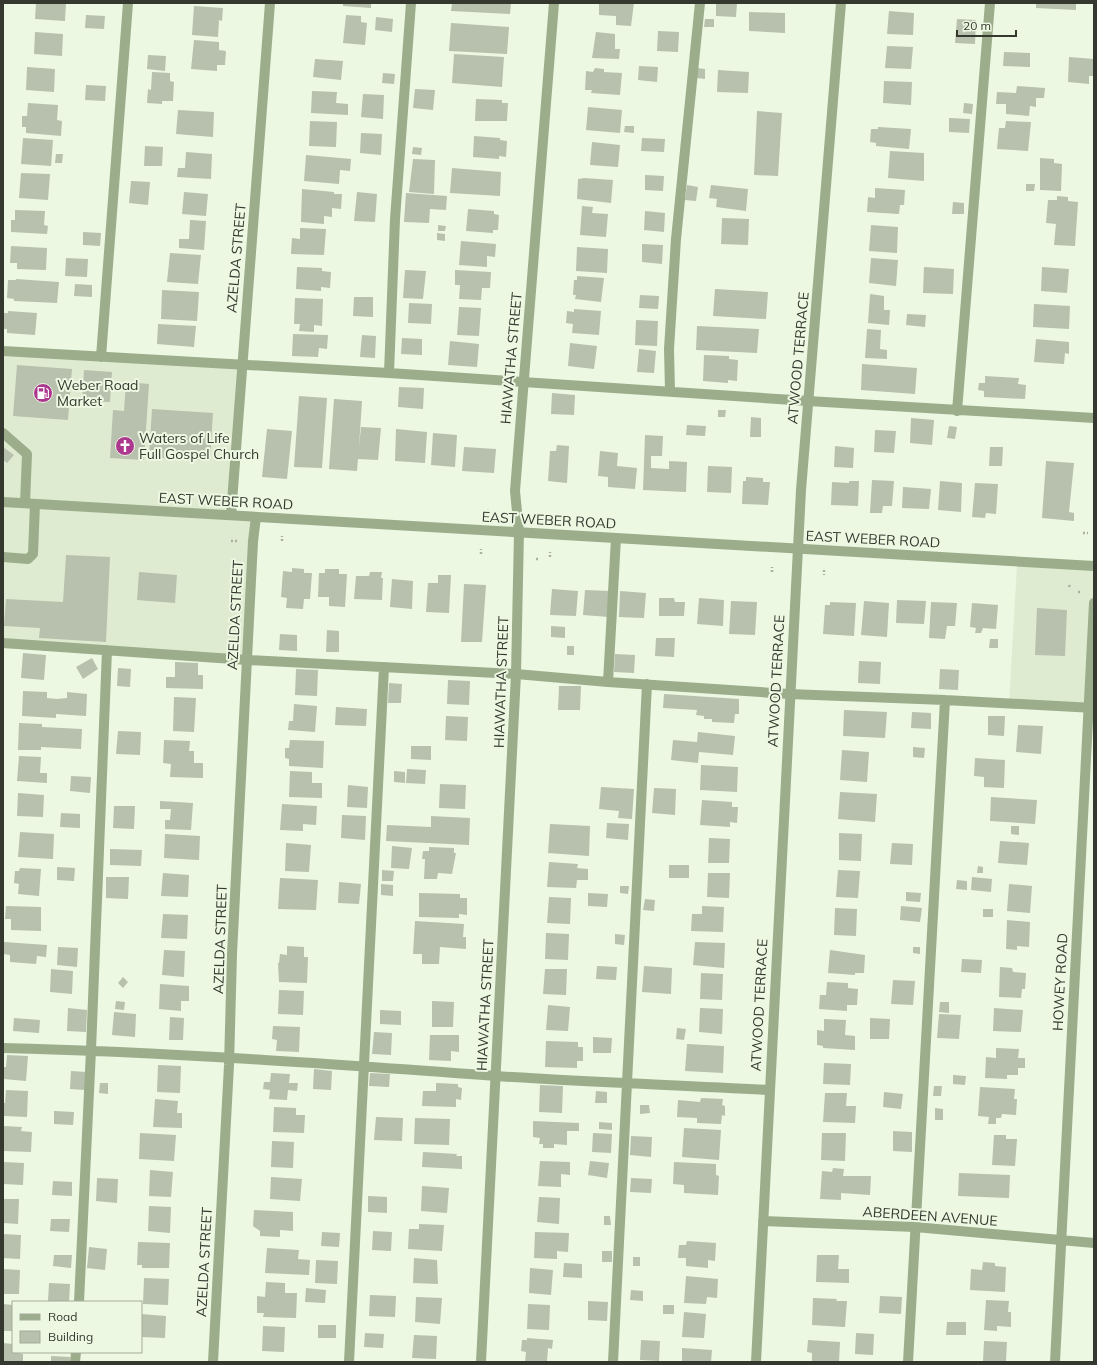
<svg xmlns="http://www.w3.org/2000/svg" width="1097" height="1365" viewBox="0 0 1097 1365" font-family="Mulish,sans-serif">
<rect width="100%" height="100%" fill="#edf8e2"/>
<path fill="#deebd0" d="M3 350 245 365 231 514 260 518 250 661 3 648Z
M1017 565 1094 570V710L1009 705Z"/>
<path fill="#b7c1ad" d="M36 3H66L65 21 35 19Z
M343 3H371V8L343 6Z
M452 3H511L510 14 451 11Z
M599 3H634L631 26 616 25V16L599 15Z
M716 3H737L736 17 716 16Z
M1036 3H1076V10L1036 8Z
M194 6 223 8 222 21 219 20 218 37 192 35Z
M889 11 914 13 913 35 887 34Z
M749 12 785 13V33L749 31Z
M86 15 105 16 104 29 85 28Z
M346 15 361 16V22L367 23 365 45 343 43Z
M376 17 393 19 392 32 375 30Z
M705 19H714V27H704Z
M957 19 976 20 975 44 955 43Z
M451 23 509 27 507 54 449 51Z
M658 31 679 32 678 52 657 51Z
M35 32 63 34 62 56 34 54Z
M596 32 615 34V49H620L619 59 592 58Z
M194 40 219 42V50L226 51 225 65H217V71L191 69Z
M887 46 913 47 911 69 885 68Z
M1004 52 1030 53V67L1003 66Z
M454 54 504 57 502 87 452 83Z
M148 55 166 56 165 71 147 69Z
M1069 57 1094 59V76H1089V84L1068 82Z
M315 59 343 61 341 80 313 77Z
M639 66 658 67 657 82 638 80Z
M27 67 55 69 54 92 26 90Z
M595 68 604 69V72L622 73 620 95 591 93 592 90H585L586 71 593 72Z
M697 68 705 69V79L697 78Z
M718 70 749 72 748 93 717 92Z
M152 72 170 73V81L174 82 173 101H162V104L147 103 148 89 151 90Z
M383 73 395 74 394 84 382 83Z
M884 81 912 82 911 105 883 103Z
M86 85 106 86 105 101 85 100Z
M1017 86 1045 88 1044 98H1036V107L1030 106 1029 116 1006 114V104H996L997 92 1016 93Z
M415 89 435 90 433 110 413 108Z
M312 91 337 92 336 103 348 104V115L311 113Z
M363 94 384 95 383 119 361 117Z
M476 99 502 100V103H508L507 121H475Z
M28 103 58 105 57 120 62 121 61 136 26 133V127H22V116H27Z
M964 103 973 104 972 114 963 113Z
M588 107 622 110 620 133 586 130Z
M178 110 214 112 213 137 176 134Z
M757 111 782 113 778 176 754 175Z
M949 118 970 119 969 133 949 132Z
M310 121 337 122 336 147 309 146Z
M1006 121 1031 122 1028 151 997 149 999 128H1005Z
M625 126H634V133L624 132Z
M878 127 911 129 909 149 876 146V143L870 142 871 129H878Z
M361 133 382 134 381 155 360 153Z
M474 136 500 138V140L507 141 506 157 499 156V159L473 157Z
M23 138 53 140 51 166 21 164Z
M642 138 665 139 664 152 641 151Z
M592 142 620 145 618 167 590 165Z
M145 146 163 147 162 166H144Z
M413 147 422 148 421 155 412 154Z
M890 151 924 153V181L888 178Z
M186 152 212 154 211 179 177 177 178 168H185Z
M56 154H63L62 163H55Z
M306 155 351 159 350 171 340 170 339 184 304 181Z
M1040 158 1054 159V163L1062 164 1061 191 1040 190Z
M413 159 435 160 434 194 409 192Z
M452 168 501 172 500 196 450 193Z
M21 173 50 174 48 200 19 198Z
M645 175 664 176 663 191 645 190Z
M584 178 613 180 611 203 577 199 578 179Z
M131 181 150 182 148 205 129 203Z
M1026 184H1035L1034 191H1026Z
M687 185 698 187 696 201 685 200Z
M711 185 748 189 746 211 716 207 717 199 709 198Z
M875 188 905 190 904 205H900L899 214 867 212 868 197 875 198Z
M302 189 334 192V194H342L341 209 332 208V217L324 216V224L301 222Z
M184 192 208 194 206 216 182 214Z
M357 192 377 194 375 222 354 221Z
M406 193 447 196 446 210 430 209 429 223 404 222Z
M1057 196 1068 197V201L1078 202 1075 246 1054 245 1056 224 1046 223 1048 200H1057Z
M953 202 964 203V214H952Z
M582 206 593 207 592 213 608 214 606 237 580 235Z
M468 209 494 211V214L499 215 498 230H493V233L466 231Z
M15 210 45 211 44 225 48 226 47 234 11 232V220H15Z
M645 211 665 213 664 232 644 230Z
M722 218 749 219 748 245 721 244Z
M190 220 206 221 204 250 179 248V239H189Z
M438 225 446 226 445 231H438Z
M871 225 898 227 897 253 869 251Z
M300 228 326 229 324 255 291 254 292 238 300 239Z
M83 232 101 233 100 246 83 245Z
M437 233 445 234V241L437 240Z
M461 241 496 244 495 257 487 256V267L459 265Z
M642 244 663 245 662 264 642 262Z
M11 246 47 248 46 270 17 269V263H10Z
M577 247 608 249 607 273 576 271Z
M170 253 201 255 198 284 167 282Z
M66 258 88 259 87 277 65 276Z
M871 258 898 260 896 286 869 283Z
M297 267 322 268V271L331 272 330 288 321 287V291L296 289Z
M924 267 954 269 953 294 923 293Z
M1042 267 1069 269 1067 293 1041 291Z
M405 270 426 271 423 299 403 298Z
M455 270 491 272 490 288H482L481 300 459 299 460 285H455Z
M577 276 604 278 601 302 575 299 576 295H573L574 280H577Z
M16 279 59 282 57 303 14 301V299L7 298 8 280H16Z
M75 284 92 285V297L74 296Z
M715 289 768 292 766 319 713 316Z
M162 290 199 292 197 321 161 319Z
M870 294 884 296V310H890L889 325 868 323Z
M640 295 659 296 658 309 639 308Z
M354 297H373V317L353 316Z
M295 298 323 299 322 326 314 325V332L299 331 300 324H294Z
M409 303 432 304 431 324 408 323Z
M1034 304 1070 306 1069 329 1033 327Z
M459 307 481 308 479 336 457 335Z
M574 309 601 311 599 335 572 333 573 324 566 323 567 311 574 312Z
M8 311 37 313 35 335 7 333V329H3V313H8Z
M907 314 926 315 925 327 906 325Z
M636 320 658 321 657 346 635 345Z
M158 324 196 326 194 347 157 344Z
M697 326 759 329 757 353 696 350Z
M867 329 881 330 880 349 887 350V359L865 358Z
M293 334 328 335 327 349 319 348 318 357 292 356Z
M362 335 376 336 375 358 360 357Z
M402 338 422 339V355L401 354Z
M1036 339 1069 342V354L1065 353 1064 364 1034 362Z
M450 341 479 344 477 367 448 365Z
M570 343 597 346 594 369 568 366Z
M639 349 656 351 654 373 637 372Z
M704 355 729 356V359L738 360 737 381 728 380V383L703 381Z
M862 364 917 368 915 394 861 390Z
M17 365 72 369 68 420 13 416Z
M84 370 112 372 110 402 82 401Z
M985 376 1019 378 1018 384 1026 385 1025 399 984 397V391L978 390 979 383H985Z
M126 382 149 384 144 460 110 458 113 410 124 411Z
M399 387 424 388 423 409 398 407Z
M552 393 575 395 574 415 551 414Z
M299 396 327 398 322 468 294 467Z
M334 399 362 401 359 447 361 427 381 428 378 460 358 459 357 471 329 469Z
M152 409 213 413 210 461 149 457Z
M718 410H726L725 417H718Z
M751 417 761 418V437H750Z
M911 418 934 420 932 445 910 443Z
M687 425 706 426 705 436 686 435Z
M949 426 957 427 955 439 947 438Z
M267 429 292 431 287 479 262 477Z
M396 429 427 432 425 463 395 461Z
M875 430 896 431 894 453 874 452Z
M433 433 457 435 455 467 431 465Z
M645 435 663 436 662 456H651V468L669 469V461L687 462 686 492 643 490Z
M557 445 569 446 567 483 548 481 550 451H556Z
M835 446 854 448 853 468 834 467Z
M3 447 14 455 7 463 3 460Z
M464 447 496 449 494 473 462 471Z
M990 447H1003L1002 466H989Z
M600 451 618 453 617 466 637 468 635 489 608 487V477L598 476Z
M1046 461 1074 463 1069 512 1074 513V521L1042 518Z
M708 466 732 467 731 493 707 492Z
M746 477 763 478V482H770L768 505 742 504 743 481H746Z
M872 480 894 481 892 506H883L882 513H870Z
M849 481H859L858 506 831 505 832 482 849 483Z
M940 481 962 483 961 512 938 510Z
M975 483 998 484 996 514 986 513 985 518 972 517Z
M903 487 931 489 929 509 902 508Z
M66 555 110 557 106 642 39 638 40 628 4 626 6 599 63 602Z
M292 568 304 569V573H312L310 599H304L303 609 286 608 287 598 281 597 283 571 292 572Z
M325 569H339V574H347L345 607 329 606V597H318L319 573H325Z
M139 572 177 575 175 603 137 600Z
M370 572H382L381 578H383L382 600 354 599 356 576H369Z
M438 575H451L449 613 426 612 428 583H438Z
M392 579 413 581 412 609 390 607Z
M464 584 486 585 482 642H461Z
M552 589 578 591 576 616 550 615Z
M585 590 610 591 609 617 583 615Z
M620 591 646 593 644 618 619 617Z
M659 598H674L675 602H685L684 616H659Z
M699 598 724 600 723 626 697 624Z
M897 600 926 601 924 624 896 623Z
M731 601 757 602 755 635 729 634Z
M864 601 889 603 887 637 861 635Z
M830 602 856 603 854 636 823 634 825 605H830Z
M931 602 957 603 955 626H947L945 639 929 638Z
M972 603 998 605 996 629 983 628 981 633H975L976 628 970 627Z
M1037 608 1067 610 1065 656 1035 655Z
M551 626 565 627V638L551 637Z
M327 630 339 631V652H326Z
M280 634 297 635V651L279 650Z
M656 638H675L674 657 655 656Z
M990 639H998V648H989Z
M567 646H574V655H567Z
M23 653 46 655 44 680 21 678Z
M615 654 635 655 634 673 614 672Z
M92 658 98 669 83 679 76 667Z
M859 661 881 662 880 684 858 683Z
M175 662 198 663V675H203V689L166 688V677H175Z
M118 668 131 669 130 687 117 686Z
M296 669 318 670 317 696 295 695Z
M940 669 959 670 958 690 939 689Z
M448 680 470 681 469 705 447 704Z
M389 683 402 684 401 703H388Z
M559 686H581L580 710H558Z
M23 691 47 692V698L57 699 67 698V692L87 694 86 716 56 714V718L22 716Z
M664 694 739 699V714H735L734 723 712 722V719H704V716L696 715 697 710 663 708Z
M174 697 196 698 194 732 173 731Z
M294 704 317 706 315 732 288 730 289 721H293Z
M336 707 367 709 366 726 335 725Z
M844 710 887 712 885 738 843 736Z
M912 712 931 713V729L911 728Z
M446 716 468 717 467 741 445 740Z
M988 716H1005L1004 736 988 735Z
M19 723 42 724V727L82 729 81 749 41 747V750H18Z
M1018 725 1043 726 1041 754 1016 752Z
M118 731 141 732 140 755 116 754Z
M698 732 735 736 733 755 699 752 698 763 671 760 673 740 697 742Z
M164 740 190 741 189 751H194V763H203V778L170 777 171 764 163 763Z
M290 740 324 741 323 768 289 766V759L285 758V748H289Z
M411 746H431V760L411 759Z
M913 747 925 748 924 758 913 757Z
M842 750 869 752 867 782 840 780Z
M19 756 41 757 40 773H47V783L17 781Z
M975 758 1005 760 1004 788 984 787V777L974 776Z
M701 765 738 767 737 792 700 790Z
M407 769 426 770 425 784 406 783Z
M290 771 312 772V783H322V798L289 797Z
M394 771 405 772V783L394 782Z
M71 776 91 777 90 793 70 791Z
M440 784 466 785 465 809 439 808Z
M348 785 368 787 367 808 347 807Z
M601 787 634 789 632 819 618 818 619 811 599 809Z
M654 788 676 789 675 815 652 813Z
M840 792 877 794 875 822 838 819Z
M18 793 44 795 43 817 17 816Z
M991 797 1037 800 1035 824 990 821Z
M702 800 732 802V807H738L737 823 730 822V827L700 825Z
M160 801 193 803 191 830 165 829V820H170L171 809H160Z
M282 804 317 806 316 825 303 824V831L280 830Z
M114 806H135L134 829 113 828Z
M61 813 80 814V828L60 827Z
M342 815 366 816 365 840 341 838Z
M431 816 470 818 469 845 386 841 387 825 431 827Z
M607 823 629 824 628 840 606 838Z
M550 824 590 826 589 856 548 853Z
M1011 826H1019V835L1011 834Z
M20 832 54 834 53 859 18 857Z
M839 833 862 834 861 861 839 860Z
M165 834 200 836 199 860 164 858Z
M709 838 730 839 729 863H708Z
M1000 841 1029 843 1027 865 998 863Z
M286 843 311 845 309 872 285 871Z
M892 843 913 844 912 865 890 864Z
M392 846 412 848 409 869 391 868Z
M429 847 454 848V853H456L452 874 438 873 437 879H424L425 859H422L423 851H429Z
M110 849 142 850 141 866 110 865Z
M549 862 578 864 577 868 588 869V880H577L576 888 547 887Z
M669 865H689V878H669Z
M978 866 983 867V873H977Z
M57 867 75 868 74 881 57 880Z
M20 868 41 869 39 896 18 894 19 884 14 883 15 871H19Z
M382 870 394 871 393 881H382Z
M838 870 860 871 858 898 836 897Z
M163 873 189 875 188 897 161 896Z
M708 873H730L729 898 707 897Z
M106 877H129L128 899 106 898Z
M972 877 992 879 991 892 971 890Z
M280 878 318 880 316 910 278 909Z
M957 880 967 881V890L956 889Z
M339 882 361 884 359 904 338 903Z
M381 884 393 885V896L381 895Z
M1009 884 1032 886 1030 913 1007 911Z
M620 886H629L628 894 620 893Z
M906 892 921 893 920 902 906 901Z
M419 893 460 894V898H467V915L459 914V918L419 917Z
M588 893 608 894 607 907 588 906Z
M549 897 571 898 570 924 547 923Z
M645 899 655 900 654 911 643 910Z
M6 906 41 907V931L11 930V919H5Z
M702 906 724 907 723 932 691 931 692 914H702Z
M901 906 922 908 920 922 900 920Z
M835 908 857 909 856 936 834 935Z
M983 909H993V917H983Z
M163 914 188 915 187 939 161 938Z
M1007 920 1030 922 1029 947 1017 946V950L1006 949Z
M415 921 464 924 463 937H466V949L440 947 439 964H422V954H413Z
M546 933 569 934 568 960 545 959Z
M615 934 625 935 624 945 615 944Z
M4 942 47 945 46 957 37 956 36 964 10 962V955L3 954Z
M695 942 725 943 724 968 693 965Z
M287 946 304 947V957H308L307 983 279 982 278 963H279L280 954 287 955Z
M58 947 78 948 77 967 57 965Z
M913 947H920V954L913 953Z
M164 950 185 951 184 977 162 975Z
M830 950 865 955 864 973H855V975L828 973Z
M962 959 982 960 981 973 961 972Z
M597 966 617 967 616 980 596 979Z
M644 966 672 968 671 994 642 992Z
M1000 967 1012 968 1013 972 1026 973 1025 989H1022L1021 998 999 997Z
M51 969 73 971 72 994 50 992Z
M545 969H567L566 995 543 994Z
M701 973 723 974 722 1000 700 999Z
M123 977 128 982 123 988 118 983Z
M893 980 915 981 913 1005 891 1004Z
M827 982 848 983V988L858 989 857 1005H847V1011L819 1009 820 995H826Z
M160 984 189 986V1001H181V1011L159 1009Z
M279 990 304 991 303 1015 278 1014Z
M116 1001 125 1002 124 1010 115 1009Z
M432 1001 454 1002 453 1027H432Z
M940 1002H949V1013L939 1012Z
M548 1005 570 1007 568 1031 546 1030Z
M68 1008 87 1010 86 1032 67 1031Z
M700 1008 723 1009 722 1034 699 1032Z
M994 1008 1023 1010 1021 1032 993 1031Z
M380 1010 401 1011V1025L380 1024Z
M114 1012 136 1014 135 1037 112 1035Z
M939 1014 961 1015 959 1039 937 1038Z
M170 1017 184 1018 183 1040H169Z
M14 1018 40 1020 39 1033 13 1031Z
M870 1018 890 1019 889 1039H870Z
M824 1019 846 1020 845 1035 855 1036V1050L823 1048V1046L817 1045V1030L824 1031Z
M273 1026 300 1027 299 1052 276 1051 277 1040 272 1039Z
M677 1028 686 1029 684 1040 676 1039Z
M374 1032 392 1033 391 1055 372 1054Z
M430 1035H459V1052L451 1051V1061L429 1060Z
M593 1037 612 1038 611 1053H593Z
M546 1041 578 1042V1047H583V1061H577V1068L545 1067Z
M687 1044 724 1046 723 1073 685 1071Z
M996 1048 1019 1049 1018 1058H1025V1068H1018V1075H1007V1079L985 1078 986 1057 996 1058Z
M7 1055 28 1056 26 1081 3 1079V1067H6Z
M824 1063 851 1064 850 1085 823 1084Z
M158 1065 181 1066 180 1093 157 1092Z
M314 1069 332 1071 331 1090 313 1089Z
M71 1071 86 1072 85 1090 70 1089Z
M271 1073 290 1074 289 1083H298L297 1091 288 1090 287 1100 269 1099 270 1090 263 1089 264 1082H270Z
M370 1073 390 1074 389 1087 369 1086Z
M953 1075 966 1076 965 1085 953 1084Z
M100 1083H108V1094L99 1093Z
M436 1083 458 1084V1087L462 1088 461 1100 456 1099V1107L422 1106 423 1091H436Z
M540 1085 563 1086 562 1113 539 1112Z
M934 1086H942L941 1096H933Z
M980 1087 1015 1089 1014 1099H1017L1016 1115 1002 1114 1001 1118H996V1124H988L989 1117 978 1116Z
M6 1090 28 1091 27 1117 4 1116 3 1103H5Z
M596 1091 607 1092V1103H595Z
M884 1092 903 1094 901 1109 883 1107Z
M825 1093H847L846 1106H856L855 1123 823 1122Z
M701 1098 723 1099 722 1105 725 1106V1116L722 1115 721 1124 697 1123V1118L677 1117 678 1100 700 1102Z
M155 1099 178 1101 177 1113H182V1128L153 1127Z
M640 1105H649L650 1113 640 1114Z
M274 1107 296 1108V1115H305L304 1133 273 1132Z
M935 1108 943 1109V1120H935Z
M54 1111 74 1112 73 1125 54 1124Z
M376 1117 403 1118 402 1141 374 1140Z
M415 1118 450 1119 449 1145 414 1144Z
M533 1121 579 1123V1131H567V1145L554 1144V1148H543V1144H539L540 1138 533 1137Z
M599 1122 612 1123V1130L599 1129Z
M3 1126 22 1127 21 1131 32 1132 31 1152 3 1151Z
M684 1128 721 1130 719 1160 682 1157Z
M893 1131 912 1132V1152L893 1151Z
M140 1133 176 1135 174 1161 139 1159Z
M593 1133 612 1134 611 1153 592 1152Z
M822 1133H846L845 1161 821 1160Z
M994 1135H1006V1139H1017L1015 1166 992 1165Z
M631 1136 652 1137 651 1157 630 1155Z
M272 1141 294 1142 293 1168 271 1167Z
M423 1152 457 1154 456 1156H462V1169L422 1167Z
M540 1161 570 1162V1175L561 1174V1187L538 1186Z
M590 1161 609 1163 607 1178 588 1175Z
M3 1162 24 1163 23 1185 3 1184Z
M674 1162 716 1164V1175L719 1176 718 1195 684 1193V1185L673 1184Z
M833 1168 844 1169 843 1176H871L870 1195 841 1193V1200L820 1199 822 1171 832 1172Z
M150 1170 173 1172 171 1197 149 1196Z
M959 1173 1010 1175 1009 1198 958 1196Z
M271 1177 302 1179 300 1201 270 1199Z
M97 1178 118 1179 117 1203 96 1201Z
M631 1178 652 1179 651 1193 630 1192Z
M53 1181 72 1182V1196L52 1195Z
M422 1186 449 1188 447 1213 421 1211Z
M368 1196 387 1197V1213L368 1212Z
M539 1197 560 1198 559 1224 537 1222Z
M3 1199H19L18 1224 3 1223Z
M149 1206 171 1207 170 1233 148 1231Z
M254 1210 293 1212V1231L280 1230V1237L260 1236V1231L253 1226Z
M604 1216H610L611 1225H604Z
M51 1219H70L69 1232 50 1231Z
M419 1224 444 1225 442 1251 408 1249 409 1229H419Z
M373 1231 392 1232 391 1251 372 1250Z
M322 1232 340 1233 339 1247 321 1246Z
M535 1232 569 1233 568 1252 557 1251V1259L534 1258Z
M3 1234 21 1235 20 1259 3 1258Z
M687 1241 716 1243 715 1261 708 1260V1268L686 1266V1258H678L679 1245H686Z
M138 1242 170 1243 169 1268H142V1265H137Z
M89 1247 107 1249 105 1270 87 1268Z
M267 1248 299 1250 298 1259 310 1260 309 1275 265 1273Z
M602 1251H612V1262H602Z
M54 1255H72L71 1268 53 1266Z
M817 1255H839L838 1269H849V1283L816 1282Z
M633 1257H640V1266H633Z
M414 1258 437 1260 438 1284 413 1283Z
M316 1260 338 1261 337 1284 315 1283Z
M983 1262 995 1263V1266L1006 1267 1005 1292 970 1290 971 1269 982 1270Z
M564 1263 582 1264V1278L563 1277Z
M530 1268 553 1270 551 1295 529 1293Z
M3 1269 20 1270 19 1294H3Z
M686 1276 718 1279 717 1298 707 1297 706 1304 684 1303Z
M144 1278 169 1279 168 1305 143 1304Z
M266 1282 285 1283V1293H297L296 1318 263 1317 264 1313H257V1296L265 1297Z
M49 1283 70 1284 69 1302 48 1301Z
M306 1288 326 1290 325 1303 305 1302Z
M631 1290 643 1291V1301L630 1300Z
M370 1295 396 1296 395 1317 369 1316Z
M880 1296 902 1297 901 1314 879 1313Z
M416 1297 442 1298 440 1324 415 1322Z
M813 1298 837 1299 836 1301H847L845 1327 812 1325Z
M986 1300 1009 1301 1008 1312H1011V1327L997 1326V1331L984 1330Z
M588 1301 608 1302 607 1321 588 1320Z
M3 1304 13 1305V1331H3Z
M528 1304 550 1305 549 1330 527 1329Z
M663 1305H674V1314H663Z
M684 1312 706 1314 704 1338 682 1337Z
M141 1314 166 1316 165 1338 141 1337Z
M947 1322H966V1335H946Z
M318 1325H336V1338H318Z
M263 1326 285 1327 284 1352 262 1351Z
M365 1333 384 1334 383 1348 364 1347Z
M856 1333 874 1334 873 1355 855 1354Z
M414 1335 437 1336 436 1359 412 1358Z
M527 1338 553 1340 552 1349 548 1348 547 1362H525L526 1352 521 1351 522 1340H527Z
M641 1340 660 1341 659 1361 640 1360Z
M808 1340 840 1342 839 1362H812V1353L807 1352Z
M984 1341 1007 1342 1006 1362H983Z
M3 1343 13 1344V1352L23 1354V1362H3Z
M682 1348 712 1350 711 1362H682Z
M51 1356 70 1357V1362H51Z"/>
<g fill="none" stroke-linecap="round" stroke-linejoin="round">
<path stroke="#a9b2a1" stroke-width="2.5" stroke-dasharray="2 2" stroke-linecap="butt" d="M487 511H490
M1083 533H1088
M231 541H239
M282 541V536
M481 554V549
M550 557V552
M536 559H539
M824 570V575
M772 572V567
M1069 585 1070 588
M1078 592H1081"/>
<path stroke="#9cad8c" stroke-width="10" d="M3 351 389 373 808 401 1094 418
M101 357 128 3
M389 373 395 219 411 3
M670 391 669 349 676 239 700 3
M957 411 990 3
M3 433 27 454 25 503
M3 557 28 559 33 554 35 504
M3 643 247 660 516 674 608 682 789 694 945 700 1094 708
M608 682 616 538
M3 1048C167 1052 332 1064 496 1076 587 1082 678 1085 769 1090
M79 1302 91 1050 107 650
M75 1362 76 1352
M349 1362 384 667
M613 1362 647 684
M908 1362 945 700"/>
<path stroke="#9cad8c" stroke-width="10" d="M231 515 270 3
M763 1221 915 1227 1094 1243
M213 1362 229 1065 232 954 253 541 256 517
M481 1362 516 674 519 532 515 491 554 3
M756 1362 801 490 841 3
M1055 1362 1094 603"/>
<path stroke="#9cad8c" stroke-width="10" d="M3 502 1094 566"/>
</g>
<defs>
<g id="fuel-disc" transform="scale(1)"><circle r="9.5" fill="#ac378e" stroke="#edf8e2"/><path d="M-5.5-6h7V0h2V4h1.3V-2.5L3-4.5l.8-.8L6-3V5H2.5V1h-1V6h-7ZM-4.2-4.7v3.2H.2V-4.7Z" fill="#fff"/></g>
<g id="church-disc" transform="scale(1)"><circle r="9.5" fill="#ac378e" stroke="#edf8e2"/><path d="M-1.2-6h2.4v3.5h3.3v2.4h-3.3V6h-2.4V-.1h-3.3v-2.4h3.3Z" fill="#fff"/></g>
</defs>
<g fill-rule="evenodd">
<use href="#fuel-disc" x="43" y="393"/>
<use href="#church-disc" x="125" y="446"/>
</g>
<g text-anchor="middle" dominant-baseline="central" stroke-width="4" stroke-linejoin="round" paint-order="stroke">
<g font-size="14" fill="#34382f" stroke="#edf8e2">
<text transform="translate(236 258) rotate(-85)">AZELDA STREET</text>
<text transform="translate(511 358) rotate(-85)">HIAWATHA STREET</text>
<text transform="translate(798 358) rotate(-85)">ATWOOD TERRACE</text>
<text transform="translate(226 501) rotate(3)">EAST WEBER ROAD</text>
<text transform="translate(549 520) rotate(3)">EAST WEBER ROAD</text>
<text transform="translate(873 539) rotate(3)">EAST WEBER ROAD</text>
<text transform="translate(235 615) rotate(-87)">AZELDA STREET</text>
<text transform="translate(776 681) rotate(-87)">ATWOOD TERRACE</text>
<text transform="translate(501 682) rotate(-88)">HIAWATHA STREET</text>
<text transform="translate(220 939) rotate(-88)">AZELDA STREET</text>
<text transform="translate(1060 982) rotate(-87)">HOWEY ROAD</text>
<text transform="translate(485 1005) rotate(-87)">HIAWATHA STREET</text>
<text transform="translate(759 1005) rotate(-87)">ATWOOD TERRACE</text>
<text transform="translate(930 1216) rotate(4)">ABERDEEN AVENUE</text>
<text transform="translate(204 1262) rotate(-87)">AZELDA STREET</text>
</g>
<g font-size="14" fill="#34382f" stroke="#edf8e2" text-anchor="start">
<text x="57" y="385">Weber Road<tspan x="57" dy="16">Market</tspan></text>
<text x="139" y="438">Waters of Life<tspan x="139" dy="16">Full Gospel Church</tspan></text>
</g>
</g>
<rect width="1097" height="1365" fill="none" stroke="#34382f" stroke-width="8"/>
<rect x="12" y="1301" width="130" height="52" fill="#edf8e2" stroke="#a3ab9a"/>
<rect x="20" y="1314" width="20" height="6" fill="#9cad8c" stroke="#a3ab9a"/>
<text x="48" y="1321" font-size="12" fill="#34382f">Road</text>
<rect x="20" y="1331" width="20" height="12" fill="#b7c1ad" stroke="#a3ab9a"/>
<text x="48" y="1341" font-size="12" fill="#34382f">Building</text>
<path d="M957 30v6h59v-6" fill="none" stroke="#34382f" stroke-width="2"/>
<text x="963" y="30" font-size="12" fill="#34382f" stroke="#edf8e2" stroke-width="3" paint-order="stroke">20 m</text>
</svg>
